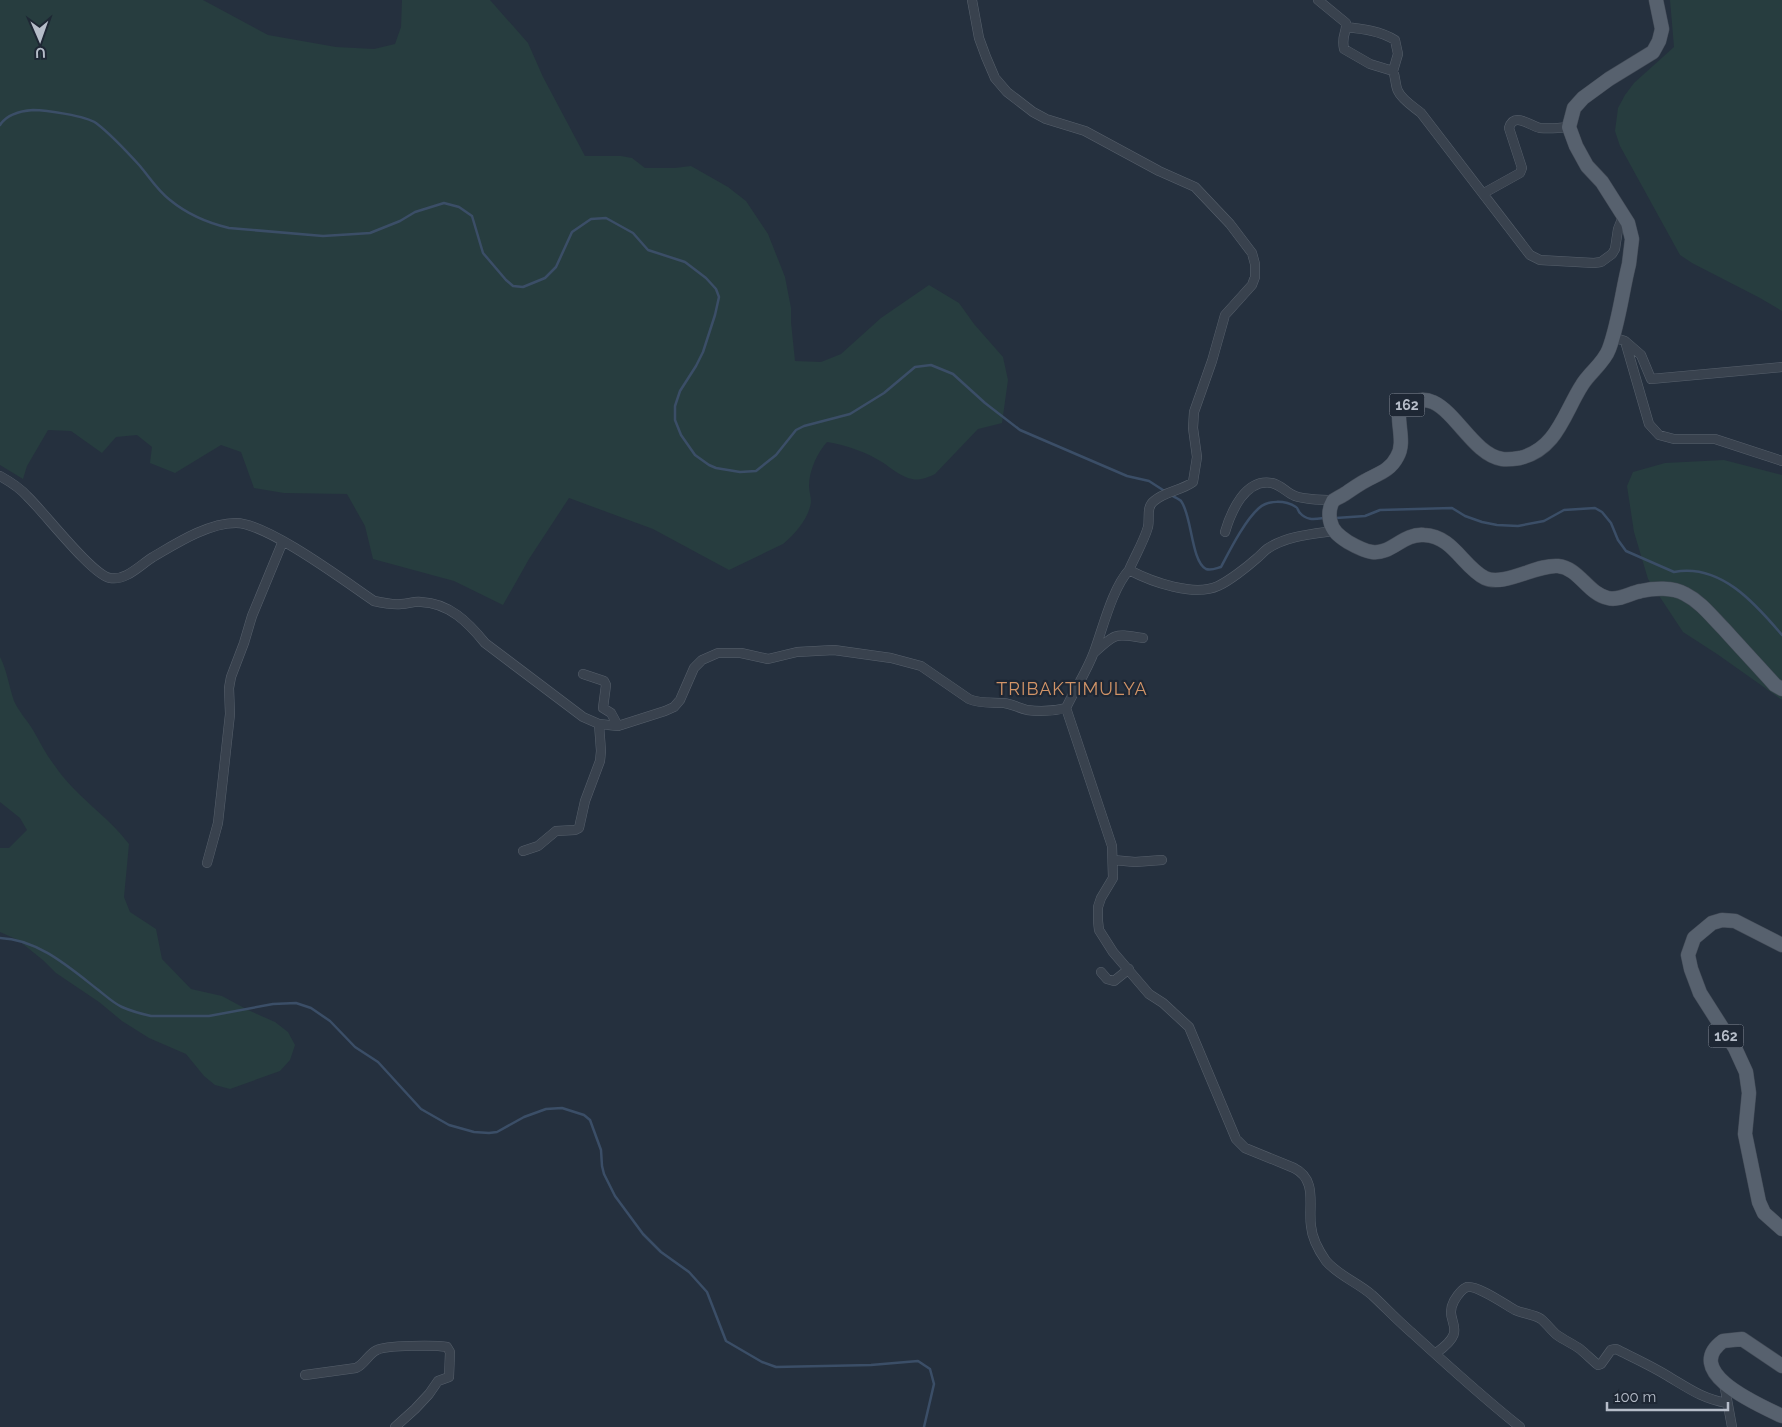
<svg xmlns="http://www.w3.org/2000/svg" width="1782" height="1427" viewBox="0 0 1782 1427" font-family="Raleway,sans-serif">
<rect width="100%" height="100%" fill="#25303e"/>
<path fill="#273d3f" d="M0 0H203L268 35 336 47 374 49 395 44 401 27 402 0H490L528 43 543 77 585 156H621L632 158 645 168H675L691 166 728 187 746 201 768 234 785 277 791 308V322L795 361 821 362 841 354 881 318 929 285 959 303 974 324 1003 357 1008 380 1002 423 978 429 935 474C929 477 919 481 912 479 901 477 891 468 882 462 866 452 846 445 827 442 817 453 809 471 809 486 809 491 811 496 811 502 809 518 795 534 783 544L729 570 653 529 569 498 529 559 503 605 454 581 373 559 365 526 347 494 284 493 254 488 241 452 221 445 175 473 150 463 152 447 137 435 116 437 102 453 71 431 48 430 27 466 23 479 0 465Z
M1670 0H1782V311L1760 298 1692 263 1680 255 1620 146 1615 131 1618 108 1625 95 1634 83 1674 47Z
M1724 460 1782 475V700L1717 654 1683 632 1648 579 1634 532 1627 486 1633 472 1665 463Z
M0 657C7 670 9 687 14 701 19 712 27 720 33 730 40 742 46 755 55 766 75 796 107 815 129 844L124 897 130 912 156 929 162 959 191 989 222 996 248 1010 275 1022 288 1032 295 1045 290 1060 280 1071 230 1089 215 1085 204 1076 186 1054 149 1038 122 1021 99 1002 56 973 44 961 18 940 0 932V848H9L27 830 20 818 0 802Z"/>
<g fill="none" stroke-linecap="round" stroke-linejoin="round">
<path stroke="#3b4e67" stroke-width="2.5" d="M0 125C7 114 20 111 33 110 46 110 86 116 96 123 108 132 130 155 140 166 150 178 158 191 170 200 187 214 208 223 229 228L323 236 355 234 370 233 400 221 415 212 444 203 459 207 472 216 483 253 506 280 513 286 523 287 545 278 556 267 572 232 591 219 606 218 633 233 648 250 685 262 706 278 716 289 719 297 715 315 703 352 696 366 680 391 675 406V420L681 435 695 455 709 465 716 468 740 472 756 471 776 455 796 430 804 426 850 414 884 393 915 367 931 365 953 374 985 403 1020 430 1127 476 1149 481 1166 492
M1171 495C1174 497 1179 499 1181 501 1192 515 1191 561 1206 569 1211 571 1217 568 1221 567 1230 550 1245 520 1259 508 1268 500 1285 500 1296 507 1298 508 1298 511 1300 513 1307 521 1315 519 1325 518
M1336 518 1365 516 1380 510 1452 508 1465 516 1482 522 1497 525 1518 526 1544 521 1564 510 1595 508 1602 512 1611 523 1618 540 1626 551 1674 572C1720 563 1755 603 1782 635
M0 938C37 939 69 967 97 989 105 995 113 1003 122 1007 131 1011 142 1014 151 1016H209L273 1004 296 1003 311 1008 330 1021 355 1047 378 1062 421 1109 449 1125 474 1132 489 1133 497 1132 524 1117 546 1109 562 1108 584 1115 590 1120 601 1150 602 1166 604 1174 615 1196 643 1234 661 1252 689 1272 707 1292 726 1341 762 1362 776 1367 871 1365 918 1361 930 1369 934 1384 924 1427"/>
<g stroke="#57606c" stroke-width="10">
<path id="street" d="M972 0 979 38 986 57 995 78 1007 92 1033 112 1046 119 1085 131 1159 171 1195 187 1230 224 1252 253 1255 264V277L1252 285 1225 315 1212 361 1194 412 1193 428 1197 457 1193 482C1181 491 1165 491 1154 501 1146 507 1150 518 1148 527 1144 541 1135 556 1129 570
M1318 0 1346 23C1347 33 1341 35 1344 49L1370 64 1393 71C1396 78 1395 85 1398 91 1402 100 1414 107 1421 113L1530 255 1540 260 1594 263 1601 262 1612 254 1615 249 1618 229 1624 214
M1346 27C1364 29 1380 31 1395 40L1398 54 1393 71
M1484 193 1520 173 1522 168 1509 128C1514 111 1530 126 1540 128 1550 129 1560 128 1569 127
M1612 337 1625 341 1649 424 1659 435 1674 439H1715L1782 461
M1626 342 1641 355 1651 379 1782 367
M0 476C9 481 20 488 27 496 44 512 92 575 110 578 126 581 140 565 153 557 177 543 208 523 236 523 267 523 346 582 374 601 383 603 392 605 401 604 408 604 414 601 421 602 449 603 468 622 485 643L583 717 599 724 618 726 665 711 674 707 680 700 694 668 702 660 718 653H741L768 659 797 652 834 650 891 658 921 666 969 699C981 704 992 702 1004 703 1012 704 1019 708 1027 710 1040 712 1054 711 1066 708
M1334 531C1312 534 1286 536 1267 549 1263 552 1260 556 1256 559 1247 567 1229 581 1218 586 1194 597 1152 582 1129 570 1112 589 1103 628 1094 652 1087 671 1075 689 1066 708L1112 846 1113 878 1101 898 1098 907V921L1099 930 1113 952 1149 994 1163 1003 1189 1027 1236 1139 1245 1148 1294 1168C1318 1180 1308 1206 1311 1226 1312 1238 1319 1251 1326 1261 1339 1276 1357 1282 1372 1295 1385 1307 1397 1320 1411 1332 1446 1364 1482 1397 1520 1427
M1225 532C1231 512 1245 478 1272 483 1281 485 1287 493 1295 496 1307 500 1322 500 1334 500
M1095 652C1116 632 1116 634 1143 638
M583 674 604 681 606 685 603 708 611 713 618 726
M523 851 538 846 556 831 575 830 579 828 585 801 600 761 601 751 599 724
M1113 860 1135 862 1162 860
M207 863 218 823 230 714 229 688 231 677 244 643 252 616 283 541
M1101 972 1107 979 1114 981 1129 969
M1436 1353C1472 1328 1442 1323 1454 1301 1457 1296 1461 1289 1467 1287 1477 1285 1506 1305 1515 1310 1524 1314 1533 1314 1541 1319 1547 1324 1551 1330 1557 1335 1564 1340 1573 1344 1580 1349 1586 1354 1592 1360 1598 1365L1601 1364 1611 1350 1616 1349C1634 1358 1654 1367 1671 1378 1691 1390 1704 1399 1727 1403
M305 1375 356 1368C365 1364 368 1354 377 1350 386 1345 437 1345 447 1347L450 1352 449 1377 438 1381 429 1394 415 1409 395 1427
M1724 1383 1732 1427"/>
</g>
<g stroke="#434b57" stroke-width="15">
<path id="primary" d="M1656 0 1662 29 1659 41 1653 52 1609 79 1583 98 1574 108 1569 127 1576 146 1587 166 1602 182 1628 223 1632 239 1629 264C1622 292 1619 322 1609 349 1604 363 1589 373 1582 385 1564 413 1557 449 1520 458 1514 459 1508 460 1502 459 1463 453 1442 369 1399 412 1398 427 1405 444 1397 457 1390 471 1377 474 1365 481 1357 485 1350 491 1343 495 1340 497 1335 499 1333 501 1330 506 1329 514 1330 520 1332 531 1339 536 1348 542 1355 546 1364 551 1372 552 1391 555 1403 533 1424 535 1453 536 1463 567 1485 578 1504 587 1537 564 1558 566 1579 568 1588 594 1608 598 1619 601 1630 593 1641 591 1654 588 1673 587 1685 594 1701 602 1712 617 1724 629 1741 648 1758 666 1775 685L1782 689
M1782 945 1735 921 1722 920 1712 923 1694 938 1688 955 1691 969 1700 993 1735 1048 1746 1072 1749 1093 1745 1134 1759 1202 1764 1213 1782 1229
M1782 1366 1742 1339 1723 1341C1681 1372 1759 1405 1782 1416"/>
</g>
<use href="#street" stroke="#39424e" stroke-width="9"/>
<use href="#primary" stroke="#57616e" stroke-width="14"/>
</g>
<g text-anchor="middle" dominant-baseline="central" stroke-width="4.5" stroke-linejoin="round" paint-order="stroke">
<g fill="#1e2734" stroke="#88909c" stroke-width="1">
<rect x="1389.5" y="393.5" width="35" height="23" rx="4"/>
<rect x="1708.5" y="1024.5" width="35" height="23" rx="4"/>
</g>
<g font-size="14" font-weight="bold" fill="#b6bdc9">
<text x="1407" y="405">162</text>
<text x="1726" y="1036">162</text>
</g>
<g font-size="18" letter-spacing="1" fill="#d29467" stroke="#1e2734">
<text x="1072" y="688">TRIBAKTIMULYA</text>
</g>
</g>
<g transform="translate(40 40) rotate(178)" stroke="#1e2734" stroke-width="4" paint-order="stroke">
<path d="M0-4L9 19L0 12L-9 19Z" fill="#b6bdc9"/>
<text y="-8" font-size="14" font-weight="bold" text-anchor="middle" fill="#b6bdc9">U</text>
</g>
<path d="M1607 1402v8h121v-8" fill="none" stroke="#b6bdc9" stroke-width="2.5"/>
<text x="1614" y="1402" font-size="15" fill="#b6bdc9" stroke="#1e2734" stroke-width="4" paint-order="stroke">100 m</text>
</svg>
